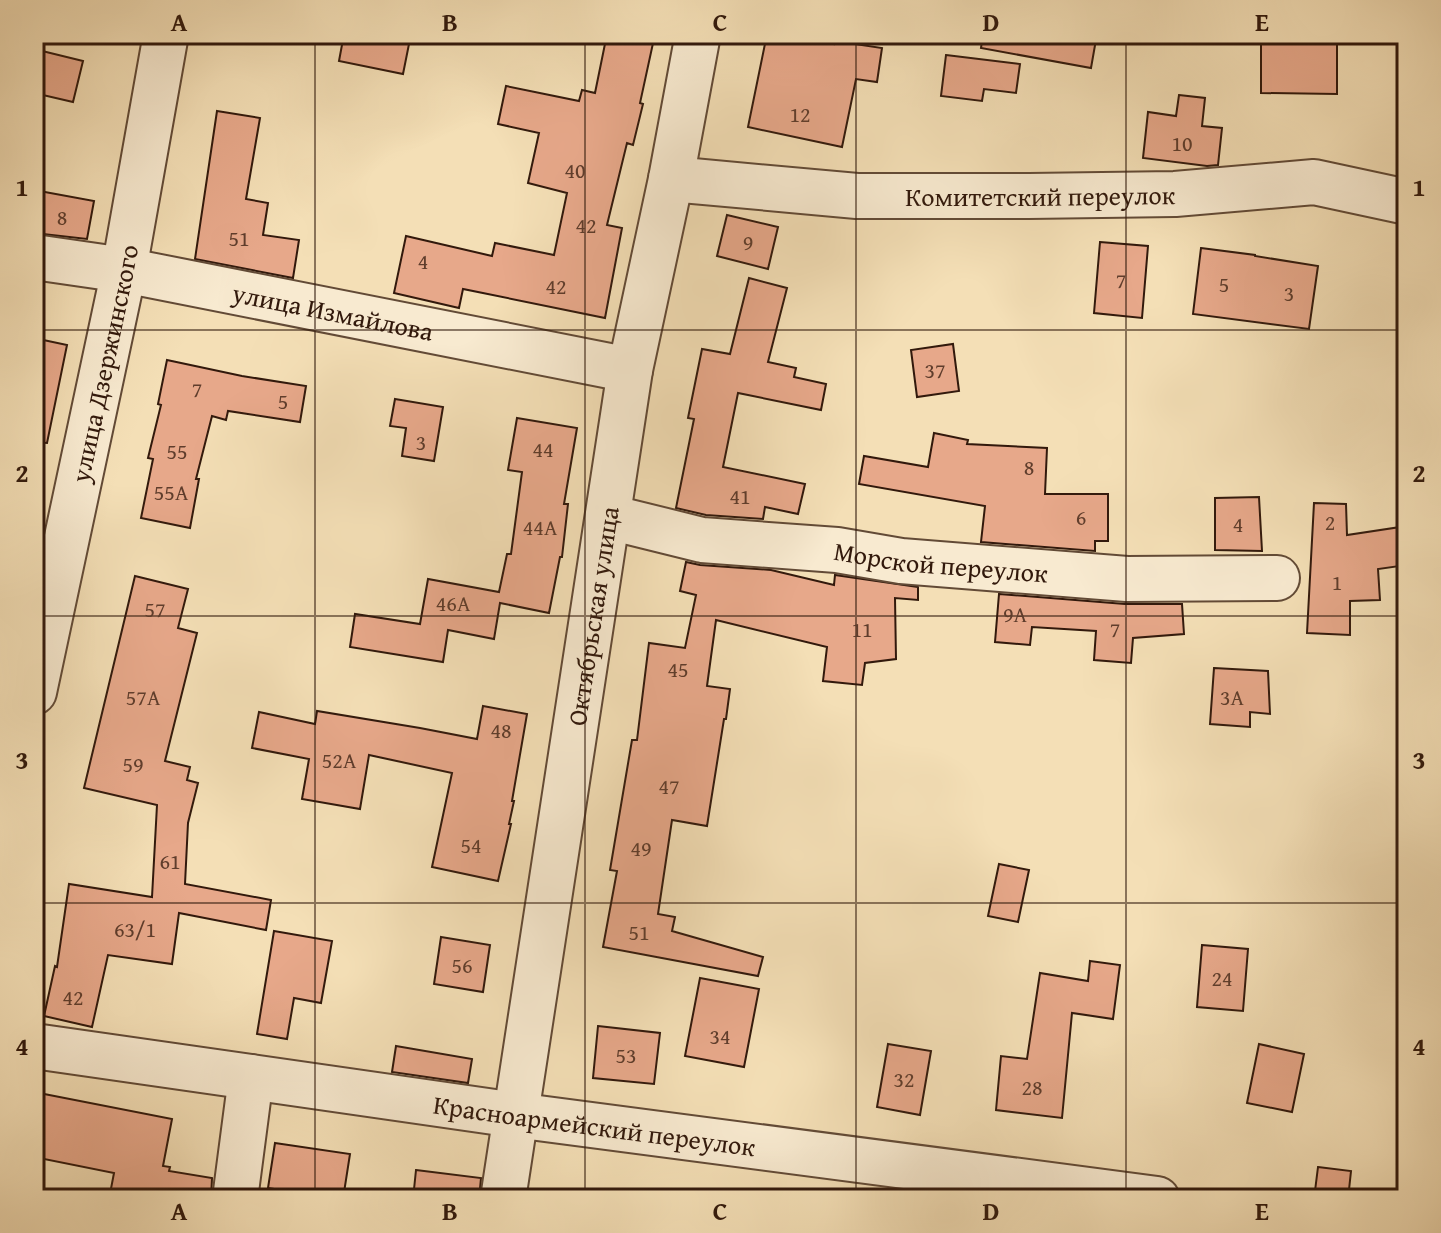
<svg xmlns="http://www.w3.org/2000/svg" width="1441" height="1233" viewBox="0 0 1441 1233" font-family="'Gentium Book Plus',serif">
<rect width="100%" height="100%" fill="#f4dfb6"/>
<filter id="stains"><feTurbulence type="fractalNoise" baseFrequency=".0025" numOctaves="4"/><feColorMatrix values="0 0 0 0 .2 0 0 0 0 .09 0 0 0 0 .02 0 0 0 .5 -.17"/></filter>
<radialGradient id="worn" r=".72"><stop offset=".6" stop-color="#630" stop-opacity="0"/><stop offset="1" stop-color="#630" stop-opacity=".3"/></radialGradient>
<path fill="#e7a88a" stroke="#32190c" stroke-width="2" d="M344 34H411L403 74 339 61Z
M607 34H655L640 103 643 104 633 145 627 143 607 225 622 228 605 318 463 289 459 308 394 293 406 236 492 256 495 243 554 255 567 193 528 183 539 133 498 124 506 86 579 101 582 90 595 93Z
M767 34H783L834 44 835 41 882 48 877 82 856 79 842 147 748 127Z
M983 34H1097L1091 68 981 48Z
M1261 34H1337V94L1261 93Z
M34 49 83 61 73 102 34 93Z
M946 55 1020 64 1016 93 984 89 982 101 941 96Z
M1179 95 1205 98 1202 126 1222 128 1218 165 1207 166 1143 158 1148 112 1176 116Z
M217 111 260 118 246 199 268 203 263 235 299 240 293 278 195 259Z
M34 190 94 201 87 239 34 233Z
M727 215 778 227 768 269 717 256Z
M1100 242 1148 246 1142 318 1094 313Z
M1201 248 1255 255V256L1318 266 1309 329 1193 314Z
M749 278 787 288 768 362 796 368 794 377 826 384 821 410 738 393 723 467 805 484 798 514 765 507 763 519 706 515 676 508 694 419 688 418 702 349 730 354Z
M34 338 67 345 47 443 34 442Z
M953 344 959 391 917 397 911 350Z
M167 360 242 376 306 386 300 422 228 411 226 420 212 416 196 479H199L190 528 141 518 153 459 148 458 161 405 158 404Z
M395 399 443 407 434 461 402 456 406 428 390 426Z
M517 418 577 428 564 504H568L562 557H560L549 613 500 603 494 639 448 630 443 662 350 647 355 614 420 624 428 579 499 592 507 554H511L522 472 508 470Z
M934 433 968 440 967 444 1047 448 1045 494H1108V541H1095V551L981 542 985 506 859 484 864 456 928 467Z
M1259 497 1262 551 1215 550V498Z
M1314 503 1346 504 1347 535 1407 526V565L1378 569 1380 600 1350 601V635L1307 633Z
M686 562 700 565 771 570 834 585 835 575 918 587V600L895 598 896 659 865 663 862 685 823 681 827 647 716 620 707 686 730 689 726 719H724L707 826 672 820 658 914 675 917 672 931 763 957 758 976 603 947 617 871 610 870 632 740H637L649 643 685 648 696 595 680 591Z
M135 576 188 589 178 628 197 633 165 761 190 767 187 780 198 783 188 823 185 884 271 900 266 930 179 913 172 964 108 955 92 1027 44 1016 55 966 57 967 69 884 152 897 157 805 84 788Z
M999 594 1125 604H1182L1184 634 1133 638 1131 663 1094 660 1096 631 1032 627 1030 645 995 642Z
M1214 668 1268 671 1270 714 1250 712V727L1210 724Z
M483 706 527 714 512 801H514L509 824H511L498 881 432 867 452 773 369 755 360 809 302 799 309 759 252 748 259 712 315 724 317 711 420 728 477 739Z
M999 864 1029 870 1018 922 988 916Z
M274 931 332 941 321 1003 294 998 287 1039 257 1034Z
M441 937 490 945 483 992 434 984Z
M1202 945 1248 949 1243 1011 1197 1007Z
M1090 961 1120 965 1113 1019 1072 1013 1062 1118 996 1110 1001 1056 1027 1059 1040 973 1088 981Z
M700 978 759 989 744 1067 685 1056Z
M598 1026 660 1033 654 1084 593 1078Z
M888 1044 931 1051 920 1115 877 1107Z
M1259 1044 1304 1054 1292 1112 1247 1103Z
M396 1046 472 1059 468 1083 392 1072Z
M34 1092 172 1119 163 1166 170 1167 169 1171 212 1178 211 1199H109L114 1173 34 1157Z
M275 1143 350 1154 343 1199H306L307 1194 268 1188Z
M1318 1167 1351 1171 1348 1199H1314Z
M416 1170 481 1178 479 1199H413Z"/>
<g fill="none" stroke-linecap="round" stroke-linejoin="round">
<g stroke="#624a36" stroke-width="48">
<g id="minor">
<path id="s1" d="M671 179 857 196H1029L1175 194 1314 182 1407 202"/>
<path id="s2" d="M34 257 124 270 630 370"/>
<path id="s3" d="M609 517 702 540 837 550 901 561 1127 579 1277 578"/>
<path id="s4" d="M34 692 124 270 166 34"/>
<path id="s5" d="M34 1046 515 1115 1157 1199"/>
<path d="M235 1199 251 1077"/>
<path id="s6" d="M503 1199 630 370 671 179 698 34"/>
</g>
</g>
<use href="#minor" stroke="#f8ead0" stroke-width="44"/>
</g>
<path fill="none" stroke="#32190c" stroke-width="2" stroke-opacity="0.55" d="M315 34V1199M585 34V1199M856 34V1199M1126 34V1199M34 330H1407M34 616H1407M34 903H1407"/>
<g text-anchor="middle" dominant-baseline="central" stroke-width="6" stroke-linejoin="round" paint-order="stroke">
<g font-size="22" fill="#5f3d2c">
<text x="800" y="114">12</text>
<text x="1182" y="143">10</text>
<text x="575" y="170">40</text>
<text x="62" y="217">8</text>
<text x="586" y="225">42</text>
<text x="239" y="238">51</text>
<text x="748" y="242">9</text>
<text x="423" y="261">4</text>
<text x="1121" y="280">7</text>
<text x="1224" y="284">5</text>
<text x="556" y="286">42</text>
<text x="1289" y="293">3</text>
<text x="935" y="370">37</text>
<text x="197" y="389">7</text>
<text x="283" y="401">5</text>
<text x="421" y="442">3</text>
<text x="543" y="449">44</text>
<text x="177" y="451">55</text>
<text x="1029" y="467">8</text>
<text x="171" y="492">55А</text>
<text x="740" y="496">41</text>
<text x="1081" y="517">6</text>
<text x="1330" y="522">2</text>
<text x="1238" y="524">4</text>
<text x="540" y="527">44А</text>
<text x="1337" y="582">1</text>
<text x="453" y="603">46А</text>
<text x="155" y="609">57</text>
<text x="1015" y="614">9А</text>
<text x="862" y="629">11</text>
<text x="1115" y="629">7</text>
<text x="678" y="669">45</text>
<text x="143" y="697">57А</text>
<text x="1232" y="697">3А</text>
<text x="501" y="730">48</text>
<text x="339" y="760">52А</text>
<text x="133" y="764">59</text>
<text x="669" y="786">47</text>
<text x="471" y="845">54</text>
<text x="641" y="848">49</text>
<text x="170" y="861">61</text>
<text x="135" y="929">63/1</text>
<text x="639" y="932">51</text>
<text x="462" y="965">56</text>
<text x="1222" y="978">24</text>
<text x="73" y="997">42</text>
<text x="720" y="1036">34</text>
<text x="626" y="1055">53</text>
<text x="904" y="1079">32</text>
<text x="1032" y="1087">28</text>
</g>
<g font-size="26" fill="#32190c" stroke="#f8ead0">
<text stroke="none"><textPath href="#s1" startOffset="370">Комитетский переулок</textPath></text>
<text stroke="none"><textPath href="#s2" startOffset="304">улица Измайлова</textPath></text>
<text stroke="none"><textPath href="#s4" startOffset="336">улица Дзержинского</textPath></text>
<text stroke="none"><textPath href="#s3" startOffset="336">Морской переулок</textPath></text>
<text stroke="none"><textPath href="#s6" startOffset="590">Октябрьская улица</textPath></text>
<text stroke="none"><textPath href="#s5" startOffset="566">Красноармейский переулок</textPath></text>
</g>
</g>
<rect width="1441" height="1233" fill="none" stroke="#f4dfb6" stroke-width="88"/>
<rect x="44" y="44" width="1353" height="1145" fill="none" stroke="#32190c" stroke-width="3"/>
<g font-size="26" text-anchor="middle" font-weight="bold" fill="#32190c">
<text x="179" y="31">A</text>
<text x="450" y="31">B</text>
<text x="720" y="31">C</text>
<text x="991" y="31">D</text>
<text x="1262" y="31">E</text>
<text x="22" y="196">1</text>
<text x="1419" y="196">1</text>
<text x="22" y="482">2</text>
<text x="1419" y="482">2</text>
<text x="22" y="769">3</text>
<text x="1419" y="769">3</text>
<text x="22" y="1055">4</text>
<text x="1419" y="1055">4</text>
<text x="179" y="1220">A</text>
<text x="450" y="1220">B</text>
<text x="720" y="1220">C</text>
<text x="991" y="1220">D</text>
<text x="1262" y="1220">E</text>
</g>
<rect width="100%" height="100%" filter="url(#stains)"/>
<rect width="100%" height="100%" fill="url(#worn)"/>
</svg>
